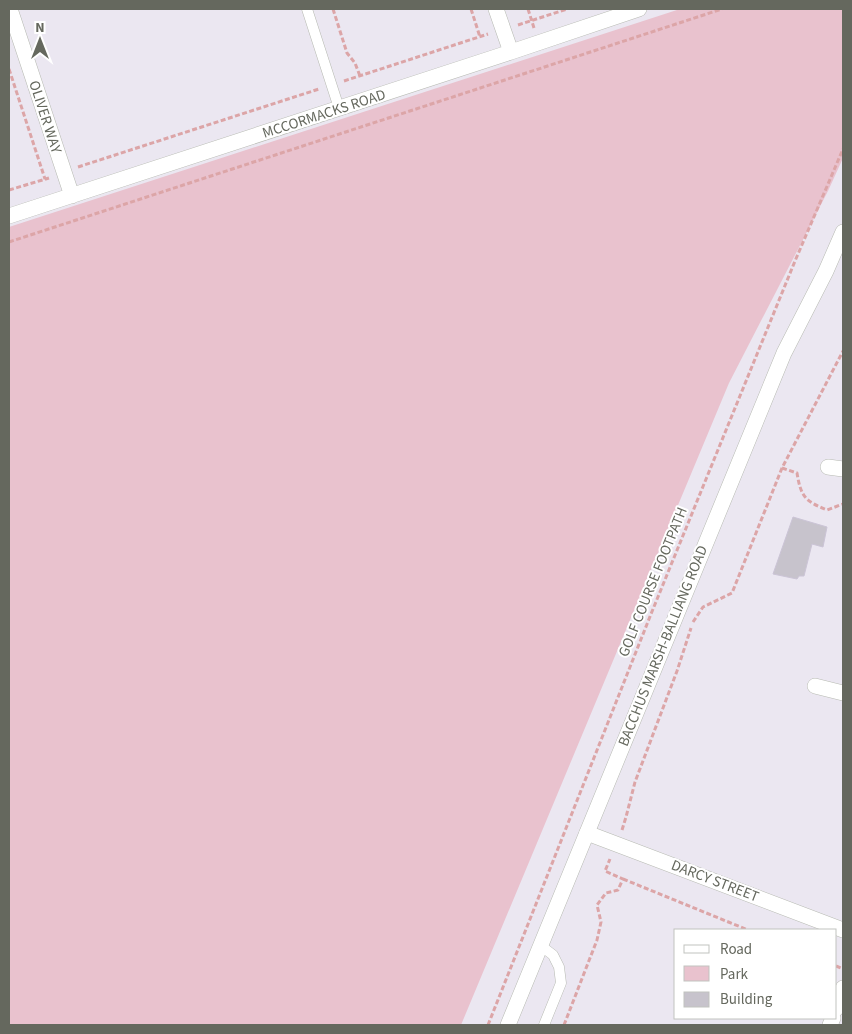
<svg xmlns="http://www.w3.org/2000/svg" width="852" height="1034" viewBox="0 0 852 1034" font-family="'Source Sans 3',sans-serif">
<rect width="100%" height="100%" fill="#ebe7f1"/>
<path fill="#e9c2ce" d="M680 9H843V158L828 191 729 383 461 1025H9V227Z"/>
<path fill="#c7c3cc" stroke="#cbc4d6" d="M793 517 827 527 823 547 812 544 804 576H799L797 579 773 574Z"/>
<g fill="none" stroke-linecap="round" stroke-linejoin="round">
<g stroke="#b7bab2" stroke-width="11">
<path id="service" d="M307 9 339 108
M540 945 553 955 559 967 561 983 544 1025"/>
</g>
<g stroke="#b7bab2" stroke-width="16">
<path id="minor" d="M10 9 72 196
M496 9 511 52
M9 216 511 52 639 9
M828 467 843 469
M815 686 843 693
M587 833 843 930
M836 1009 843 988
M830 1025 833 1018"/>
</g>
<g stroke="#b7bab2" stroke-width="16">
<path id="tertiary" d="M508 1025 784 353 826 271 843 232"/>
</g>
<path stroke="#dca5a7" stroke-width="3" stroke-dasharray="5 2.5" stroke-linecap="butt" d="M333 9 347 53 355 63 360 76
M471 9 480 37
M528 9 534 28
M518 25 567 9
M9 69 45 179
M344 81 488 34
M78 167 319 89
M9 190 49 178
M9 242 722 9
M782 468 797 473C801 497 805 501 827 510L843 504
M693 622 703 607 732 593 782 468 843 351
M622 830 626 817 635 782 677 671 691 628
M623 879 748 930
M836 966 843 969
M488 1025 651 614 795 261 843 149
M564 1025 597 940 601 922 597 905 606 893 618 890 623 879 605 871 610 859"/>
<use href="#service" stroke="#fff" stroke-width="10"/>
<use href="#minor" stroke="#fff" stroke-width="15"/>
<use href="#tertiary" stroke="#fff" stroke-width="15"/>
</g>
<g text-anchor="middle" dominant-baseline="central" stroke-width="4" stroke-linejoin="round" paint-order="stroke">
<g font-size="15" fill="#65685e" stroke="#fff">
<text transform="translate(324 114) rotate(-18)">MCCORMACKS ROAD</text>
<text transform="translate(45 117) rotate(72)">OLIVER WAY</text>
<text transform="translate(653 582) rotate(-68)">GOLF COURSE FOOTPATH</text>
<text transform="translate(663 646) rotate(-68)">BACCHUS MARSH-BALLIANG ROAD</text>
<text transform="translate(715 881) rotate(21)">DARCY STREET</text>
</g>
</g>
<rect width="852" height="1034" fill="none" stroke="#65685e" stroke-width="20"/>
<rect x="674" y="929" width="162" height="90" fill="#ffffff" stroke="#c1c3bf"/>
<rect x="684" y="945" width="25" height="8" fill="#ffffff" stroke="#c1c3bf"/>
<text x="720" y="954" font-size="15" fill="#65685e">Road</text>
<rect x="684" y="966" width="25" height="15" fill="#e9c2ce" stroke="#c1c3bf"/>
<text x="720" y="979" font-size="15" fill="#65685e">Park</text>
<rect x="684" y="992" width="25" height="15" fill="#c7c3cc" stroke="#c1c3bf"/>
<text x="720" y="1004" font-size="15" fill="#65685e">Building</text>
<g transform="translate(40 40)" stroke="#ffffff" stroke-width="4" paint-order="stroke">
<path d="M0-4L9 19L0 12L-9 19Z" fill="#65685e"/>
<text y="-8" font-size="14" font-weight="bold" text-anchor="middle" fill="#65685e">N</text>
</g>
</svg>
